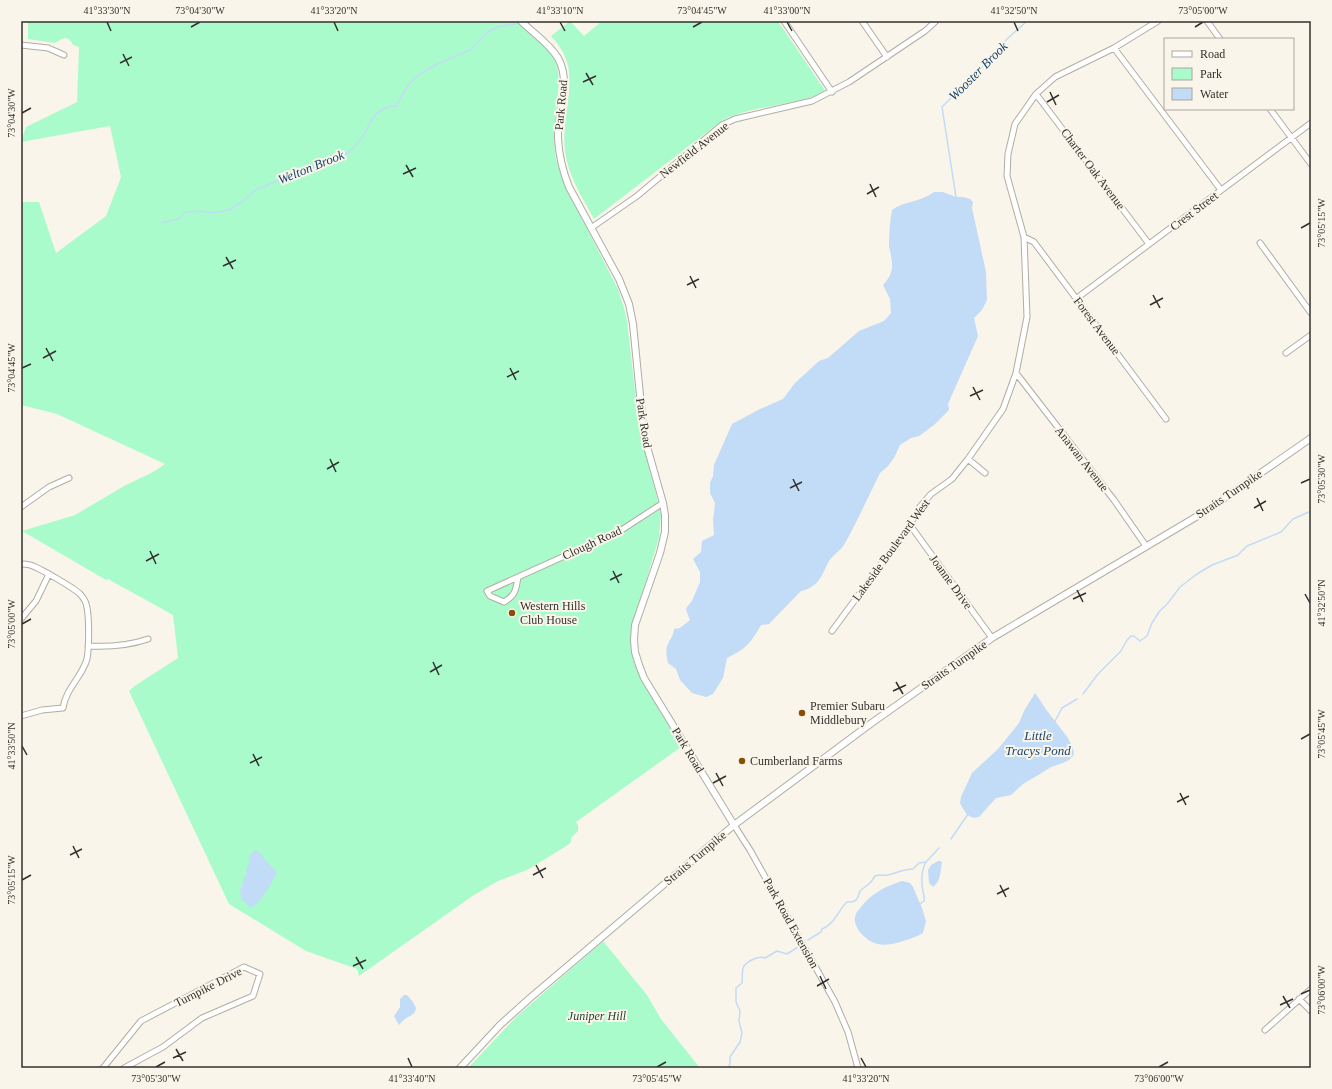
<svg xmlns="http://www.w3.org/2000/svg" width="1332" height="1089" viewBox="0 0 1332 1089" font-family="Georgia,serif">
<rect width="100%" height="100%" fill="#faf5ea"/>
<path fill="#aafbcc" d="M28 21H519C540 39 559 51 559 82L554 135 555 154 558 166 565 186 618 289 624 308 627 321 639 426 661 514 659 538 634 620 631 634V649L635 663 641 678 681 747 576 822 578 825V831L571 838V842L568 845 527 870 498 881 474 895 359 976 357 969 306 951 229 904 129 691 136 685 178 658 173 615 108 579 106 580 22 531 75 515 124 486 155 471 165 464 57 414 21 405V202H39L56 253 106 216 121 177 110 126 21 142 26 127 77 102 79 47 73 45 70 40 66 38 62 39 55 43 28 39Z
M570 21 584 36 602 21H778L826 92C793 106 755 105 723 120L594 219C582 197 568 176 565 151 561 122 575 88 567 62 564 52 558 44 551 36Z
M603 941 647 995 661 1019 700 1068H468L516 1017Z"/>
<path fill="#c2dbf6" d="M934 192H943L956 197H963L970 199 973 202 972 208 986 272 987 300 982 310 974 318 978 336 948 404 949 410 934 425 919 436 911 438 900 445 894 458 888 466 880 473C868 497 857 522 844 545 840 551 833 555 829 561 822 575 819 587 801 591L769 624 761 625C750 644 747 648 727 658L723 678 713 694 706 697 692 693 680 680 676 669 668 663C667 658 665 649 668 644 671 637 673 637 674 629L680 628 690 620 686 610 687 607 692 601 700 582V572L693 559 701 552 702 541 714 535 713 521 715 503 710 493V483L713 476 714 465 732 424 760 409 783 399 795 383 819 361 828 358 859 331 884 321 891 313 890 299 883 285C891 277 894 268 891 257 891 253 889 249 889 245 889 233 890 221 892 210 904 201 921 202 934 192Z
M1035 693 1038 697 1045 708 1068 738 1073 748 1074 753 1073 756 1069 760 1063 763 1051 767 1040 774 1023 784 1011 795 996 798 979 817C968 820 965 812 960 803L961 797 972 773 998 749 1019 723 1024 711Z
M255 850C262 853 263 858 268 863 272 867 274 868 277 873 269 886 264 899 251 908L241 899 240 888H242L243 880 247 873 246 870 250 860 249 856Z
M938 861H941L942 863C940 872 941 881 933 887L929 883 928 870 931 865Z
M902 881 910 883 913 887 922 908 926 921 923 933C916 937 910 939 903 941 885 947 872 947 859 931 856 926 853 920 856 914 857 911 860 909 861 907 872 893 886 886 902 881Z
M404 995H407L413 1002 416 1008C415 1016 409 1015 404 1020 402 1021 401 1023 399 1025L394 1016 400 1007V999Z"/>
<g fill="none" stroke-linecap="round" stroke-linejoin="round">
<path stroke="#c2dbf6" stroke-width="1.5" d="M956 197 942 107 983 66 1007 39 1027 21
M162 223 178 219 186 212 200 211 213 213 229 210 243 201 257 189 328 161 349 152 362 138 372 119 377 113 387 107 396 106 409 84 420 74 437 64 470 50 488 32 497 27 515 24
M1083 694 1098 674 1121 651 1127 640 1131 636H1134L1140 641 1147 636 1152 623 1159 612 1168 603 1180 587 1197 574 1212 565 1238 555 1247 546 1281 532 1293 519 1311 511
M1054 723 1062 708 1077 699
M951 839 968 814
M920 904 924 901C925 898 924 895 923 892 921 881 921 871 926 862
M808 940 821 932 822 929C834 925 839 909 847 902H852L856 900 858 897 860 891 871 882 875 876C880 874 883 876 888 875 896 873 904 869 913 869L919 863 926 862 939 848
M728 1068 730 1064V1057L740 1042 742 1033 739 1021 740 1011 736 1002V988L742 983C743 978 741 971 744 966 748 961 759 955 765 958L777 951 787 954 798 947"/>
<g stroke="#b1ada2" stroke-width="7">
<path id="minor" d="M784 21 832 92
M862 21 887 57
M1207 21 1220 39
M21 45 48 48 64 55
M1114 48 1221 190
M1036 94 1149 244
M1270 109 1311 164
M591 228 637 196 722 125 735 119 812 101 849 82 925 31 936 21
M1024 237 1034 242 1166 419
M1260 243 1311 313
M1077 298 1311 123
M1286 353 1311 335
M1016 373 1114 500 1146 546
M968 459 985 473
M21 507 49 487 69 478
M910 525 992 638
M21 564C24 564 27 564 30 565 38 567 74 588 80 594 82 596 84 599 85 601 90 611 89 648 87 659 82 677 66 688 63 708L42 710 21 716
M518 577C516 589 516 595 504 602L490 596 487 591 620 531 663 503
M21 619 36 601 49 574
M832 631 910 525 919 508 931 494 952 479 968 459 1003 409 1016 373 1027 317 1024 237 1007 176 1008 154 1015 124 1036 94 1055 77 1114 48 1158 21
M88 646C109 647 128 646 148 639
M734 825 750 850 835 1002 848 1032 858 1068
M1299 999 1311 1011
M1265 1030 1311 989
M103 1068 141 1021 244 967 260 974 253 996 202 1018 163 1047 124 1068"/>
</g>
<g stroke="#b1ada2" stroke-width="8">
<path id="major" d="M521 21C533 33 549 43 558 58 572 83 557 113 558 139 559 156 563 172 569 187L619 279 629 304 633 324 644 436 663 503 665 515V532L660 553 635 625 634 640 635 652 639 665 644 678 734 825
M460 1068 500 1025 530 998 734 825 873 722 992 638 1206 511 1311 438"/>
</g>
<use href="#minor" stroke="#fff" stroke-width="5"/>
<use href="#major" stroke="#fff" stroke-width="6"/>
</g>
<path fill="none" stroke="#33312d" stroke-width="1.5" d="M107 22 111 31M334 22 338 31M560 22 565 31M787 22 792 31M1014 22 1018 31M191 27 200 22M693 27 702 22M1195 27 1203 22M123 54 129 66M120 63 132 57M586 73 593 85M583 82 596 76M1050 92 1056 105M1047 102 1059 95M22 113 31 108M406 165 413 177M403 174 416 168M870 184 876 197M867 194 879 187M1301 228 1310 223M226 257 233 269M223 266 236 260M690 276 696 288M687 285 699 279M1153 295 1160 308M1150 305 1163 298M46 348 53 361M43 358 56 351M22 368 31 364M510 368 516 380M507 377 519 371M973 387 980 400M970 396 983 390M330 459 336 472M327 469 339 462M793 479 799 491M1301 483 1310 479M790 488 802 482M1257 498 1263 511M1254 508 1266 501M150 551 156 564M146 561 159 554M613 571 619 583M610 580 622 574M1077 590 1083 602M1305 594 1310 603M1073 599 1086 593M22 624 31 619M433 662 439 675M430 672 442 665M896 682 903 694M893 691 906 685M1301 739 1310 734M22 746 27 755M253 754 259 766M250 763 262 757M716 773 723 786M713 783 726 776M1180 793 1186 805M1177 802 1189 796M73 846 79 858M70 855 82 849M536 865 543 878M533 875 546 868M22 880 31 875M1000 885 1006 897M997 894 1009 888M356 957 363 969M353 966 366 960M820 976 826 989M817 986 829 979M1301 994 1310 990M1283 996 1290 1008M1280 1005 1293 999M176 1049 183 1061M173 1058 186 1052M408 1058 412 1067M861 1058 866 1067M156 1067 165 1062M657 1067 666 1062M1159 1067 1168 1062"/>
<g fill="#8a4e0c" stroke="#faf5ea" stroke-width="1.5">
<circle cx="512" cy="613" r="4"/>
<circle cx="802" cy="713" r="4"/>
<circle cx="742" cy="761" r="4"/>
</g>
<g text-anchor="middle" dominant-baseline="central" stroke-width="4" stroke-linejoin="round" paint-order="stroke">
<g font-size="12" fill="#33312d" stroke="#faf5ea">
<text transform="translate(561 105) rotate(-85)">Park Road</text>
<text transform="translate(694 150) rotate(-38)">Newfield Avenue</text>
<text transform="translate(1093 169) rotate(53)">Charter Oak Avenue</text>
<text transform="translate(1194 211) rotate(-37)">Crest Street</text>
<text transform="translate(1097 326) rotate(53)">Forest Avenue</text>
<text transform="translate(644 423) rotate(81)">Park Road</text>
<text transform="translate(1082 459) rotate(52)">Anawan Avenue</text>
<text transform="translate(1229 494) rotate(-34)">Straits Turnpike</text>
<text transform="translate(592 543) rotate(-25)">Clough Road</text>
<text transform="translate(891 550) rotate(-54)">Lakeside Boulevard West</text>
<text transform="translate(951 582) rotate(54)">Joanne Drive</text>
<text transform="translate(954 665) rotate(-35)">Straits Turnpike</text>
<text transform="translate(688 750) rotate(59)">Park Road</text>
<text transform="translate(695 858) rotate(-40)">Straits Turnpike</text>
<text transform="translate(791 923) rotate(61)">Park Road Extension</text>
<text transform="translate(208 987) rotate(-27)">Turnpike Drive</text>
</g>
<g font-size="12" fill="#33312d" stroke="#faf5ea" text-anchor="start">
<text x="520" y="606">Western Hills<tspan x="520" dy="14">Club House</tspan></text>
<text x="810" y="706">Premier Subaru<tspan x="810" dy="14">Middlebury</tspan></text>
<text x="750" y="761">Cumberland Farms</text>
</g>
<g font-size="12" font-style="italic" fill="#1e4530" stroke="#faf5ea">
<text x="597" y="1016">Juniper Hill</text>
</g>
<g font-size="13" font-style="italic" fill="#17446e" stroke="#faf5ea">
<text transform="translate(978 71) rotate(-45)">Wooster Brook</text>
<text transform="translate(311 167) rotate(-22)">Welton Brook</text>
<text x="1038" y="735">Little<tspan x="1038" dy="15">Tracys Pond</tspan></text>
</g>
</g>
<rect width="1332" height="1089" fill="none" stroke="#faf5ea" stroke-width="44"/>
<rect x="1164" y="38" width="130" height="72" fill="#faf5ea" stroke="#aaa79e"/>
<rect x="1172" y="51" width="20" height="6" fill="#ffffff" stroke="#aaa79e"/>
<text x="1200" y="58" font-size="12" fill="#33312d">Road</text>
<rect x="1172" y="68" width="20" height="12" fill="#aafbcc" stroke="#aaa79e"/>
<text x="1200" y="78" font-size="12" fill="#33312d">Park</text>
<rect x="1172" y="88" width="20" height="12" fill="#c2dbf6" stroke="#aaa79e"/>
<text x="1200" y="98" font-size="12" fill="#33312d">Water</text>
<rect x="22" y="22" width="1288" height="1045" fill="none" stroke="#33312d" stroke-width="1.5"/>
<g font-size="10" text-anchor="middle" fill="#33312d">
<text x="107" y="14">41°33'30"N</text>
<text x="200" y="14">73°04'30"W</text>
<text x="334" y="14">41°33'20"N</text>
<text x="560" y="14">41°33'10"N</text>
<text x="702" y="14">73°04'45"W</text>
<text x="787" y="14">41°33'00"N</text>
<text x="1014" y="14">41°32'50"N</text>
<text x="1203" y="14">73°05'00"W</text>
<text transform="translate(11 113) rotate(-90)" y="4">73°04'30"W</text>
<text transform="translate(1321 223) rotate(-90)" y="4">73°05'15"W</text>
<text transform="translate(11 368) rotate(-90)" y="4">73°04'45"W</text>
<text transform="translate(1321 479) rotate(-90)" y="4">73°05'30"W</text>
<text transform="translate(1321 603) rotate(-90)" y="4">41°32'50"N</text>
<text transform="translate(11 624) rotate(-90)" y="4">73°05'00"W</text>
<text transform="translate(1321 734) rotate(-90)" y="4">73°05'45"W</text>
<text transform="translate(11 746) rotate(-90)" y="4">41°33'50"N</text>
<text transform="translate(11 880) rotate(-90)" y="4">73°05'15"W</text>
<text transform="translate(1321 990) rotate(-90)" y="4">73°06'00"W</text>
<text x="156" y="1082">73°05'30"W</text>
<text x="412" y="1082">41°33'40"N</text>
<text x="657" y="1082">73°05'45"W</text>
<text x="866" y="1082">41°33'20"N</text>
<text x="1159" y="1082">73°06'00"W</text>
</g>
</svg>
